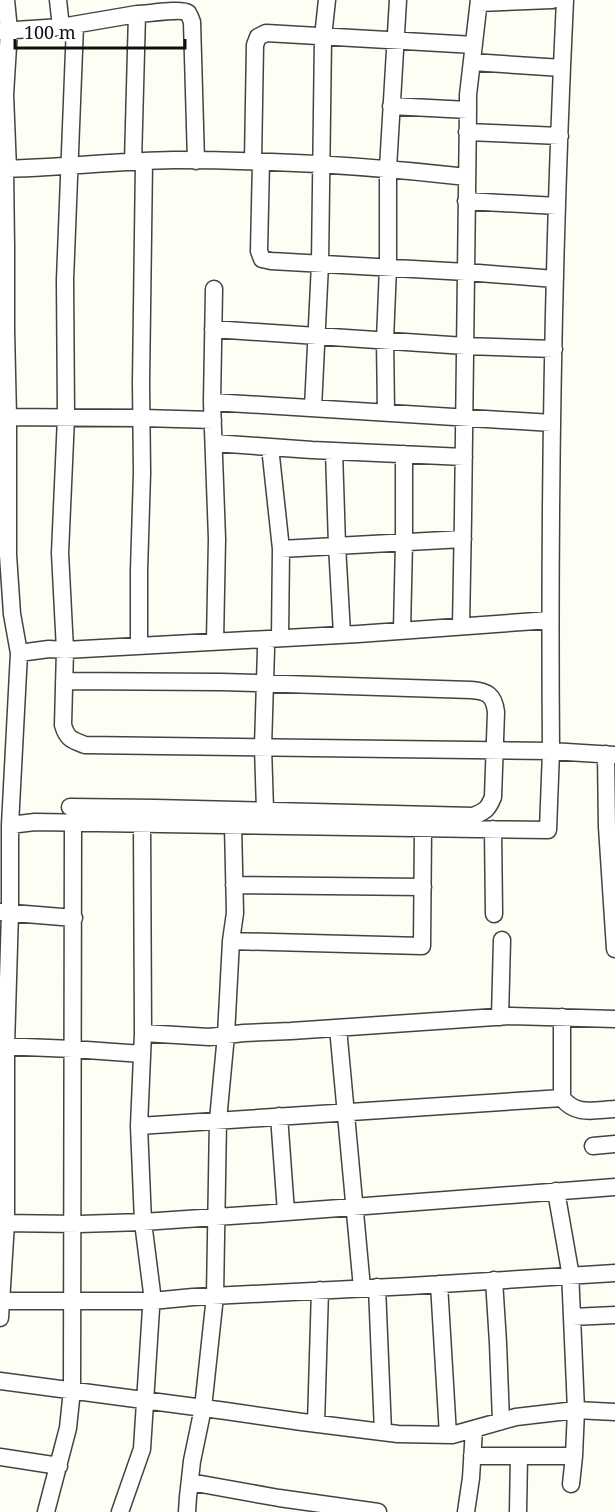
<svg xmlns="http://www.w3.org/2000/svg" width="615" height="1512" viewBox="0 0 615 1512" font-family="'Noto Serif',serif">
<rect width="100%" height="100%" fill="#fefef4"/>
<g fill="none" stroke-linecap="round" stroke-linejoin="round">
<g stroke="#434343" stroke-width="19">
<path id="minor" d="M6 0 9 30 5 95 8 169
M58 0 61 27
M565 0C553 250 549 501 551 751L615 755
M479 3 552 0
M75 25 65 280 66 417 60 553 65 650 63 725C67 739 72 740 85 745L551 751 548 830 35 822 10 825 19 653 49 649 65 650 358 634 550 620
M0 31 61 27 137 14
M472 62 562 68
M391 106 468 110
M467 132 560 136
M253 161 255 45 258 37 266 33 474 45
M133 162 137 14C147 14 181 8 188 13 190 16 191 19 192 22L196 161
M261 162 259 251 262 259 271 261 466 272 555 279
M0 169C58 168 116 161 174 160 272 160 369 166 467 177
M5 169 6 247V330L8 417V555L12 614 19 653
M466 201 557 206
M214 289 212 402 217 539 215 641
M213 329 465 346 554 349
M212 402 552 423
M313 408 320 264 323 37 327 0
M386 412 385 340 388 267V168L398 0
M0 417 142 418 213 420
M214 443 312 450 464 457
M270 447 281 549 280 638
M334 451 337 545 342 634
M281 549 463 539
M461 626 463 517 468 110V95L479 0
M402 630 404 542V454
M139 645V571L142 473 141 383 144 162
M64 681 221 682 471 690C487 691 494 695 496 712L493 797C488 809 486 811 473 816L155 808 70 807
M606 754 607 827 615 949
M265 810 263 747 266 649
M493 829 494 914
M234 885 423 887
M1 912 74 918
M231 941 422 946 423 828
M500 1017 502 940
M338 1028 362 1288
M143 1033 209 1037 244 1033 291 1031 511 1016 615 1019
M0 1046 73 1049 142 1054
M562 1098C576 1116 594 1110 615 1109
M279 1116 286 1212
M139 1126 562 1098V1017
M593 1146 615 1144
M556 1191 570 1271 572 1317 576 1410 574 1456 571 1484
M0 1223 79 1224 143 1222 261 1214 615 1187
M494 1280 498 1343 501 1421
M439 1284 448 1435
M377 1287 383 1432
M2 1301H152L193 1297 410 1286 615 1273
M572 1317 615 1315
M0 1318 6 1223V1046L10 912V825
M0 1381 226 1411 302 1422 398 1434 452 1435 516 1417 576 1410 615 1412
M316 1424 320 1290
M472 1456H574
M0 1457 59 1466
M190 1482 279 1498 378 1512
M46 1512 68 1428 72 1390 73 823
M120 1512 142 1449 152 1293 143 1222 139 1126 143 1033 142 824
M187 1512 188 1497 192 1461 203 1408 215 1296 218 1120 226 1035 231 941 235 913 233 825
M466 1512 471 1478 474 1429
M518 1512 519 1456"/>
</g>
<use href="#minor" stroke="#fff" stroke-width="16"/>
</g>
<path d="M15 39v9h170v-9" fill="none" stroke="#101010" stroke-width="3"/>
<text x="24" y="39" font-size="18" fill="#101010" stroke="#ffffff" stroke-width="4.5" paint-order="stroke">100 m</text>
</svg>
